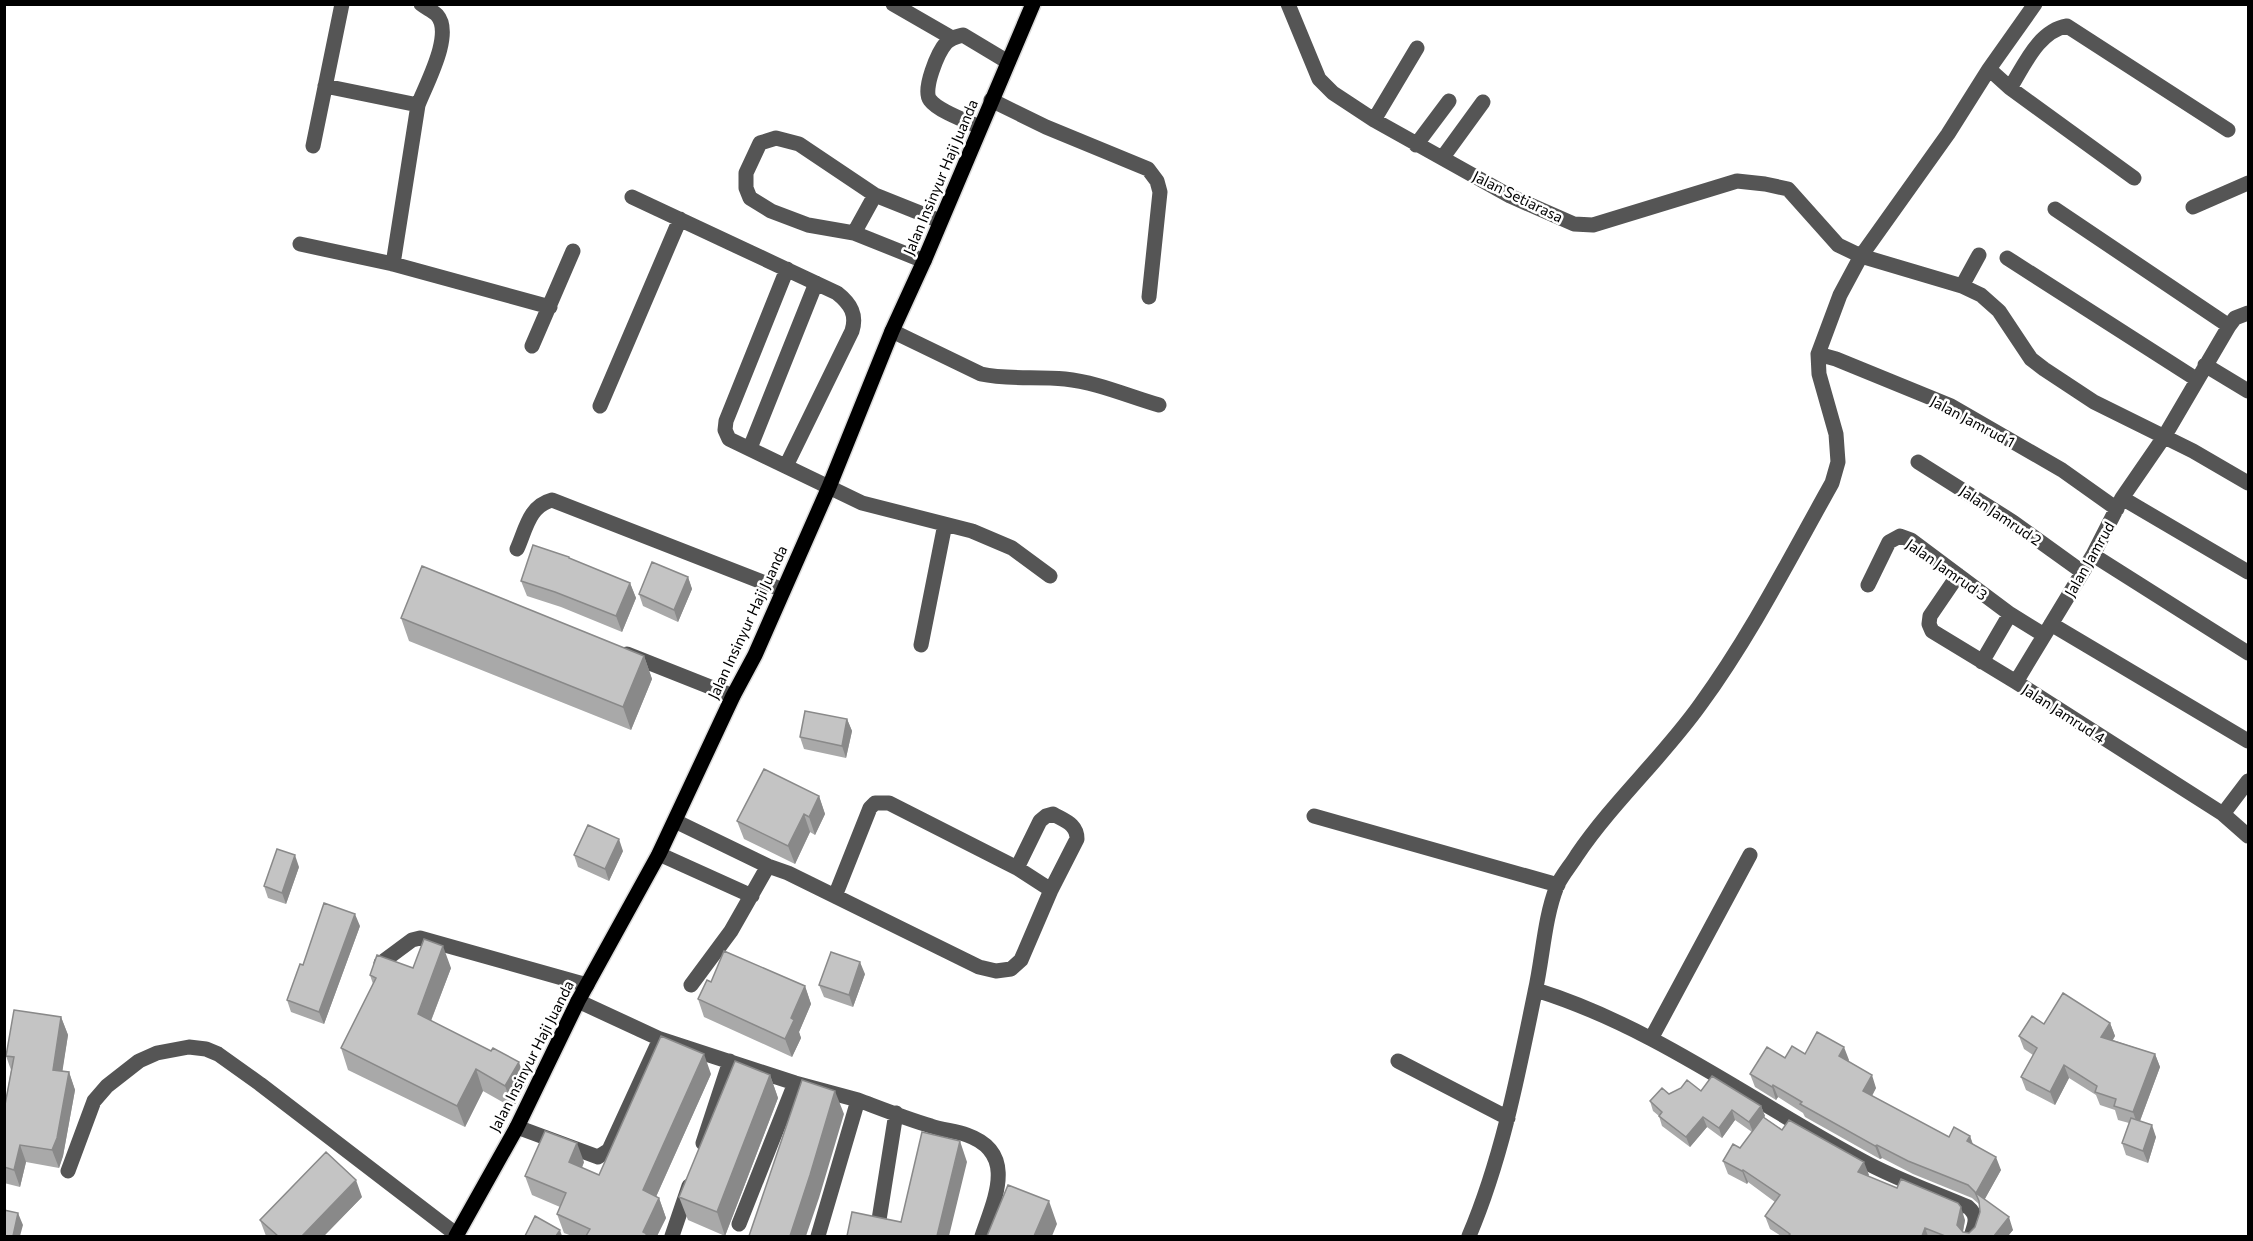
<svg xmlns="http://www.w3.org/2000/svg" width="2253" height="1241" viewBox="0 0 2253 1241" font-family="Commissioner,sans-serif">
<rect width="100%" height="100%" fill="#fff"/>
<g fill="none" stroke-linecap="round" stroke-linejoin="round">
<g stroke="#dbdbdb" stroke-width="18">
<path id="major" d="M456 1236 517 1127 578 1001 659 854 733 696 755 655 829 487 892 331 924 261 1033 4"/>
</g>
<path stroke="#555" stroke-width="15" d="M893 4 952 38
M1288 4 1319 79 1333 93 1374 120 1510 196 1574 224 1593 225 1737 181 1765 184 1788 189 1838 245 1861 256 1962 286 1981 295 1999 311 2031 359 2044 369 2094 402 2193 451 2248 483
M1989 69 2010 88 2134 178
M325 86 418 105 393 264
M2010 88C2024 66 2038 31 2067 26L2228 130
M991 100 1046 127 1148 169 1157 181 1160 192 1149 297
M418 105C426 84 454 34 437 15 433 11 426 8 421 4
M1374 120 1417 48
M980 127C966 121 938 111 930 100 922 90 938 52 946 43 951 38 956 37 963 35L1008 62
M1416 145 1449 101
M313 146 342 4
M1443 157 1483 102
M632 197 837 293C851 304 857 315 852 331L786 466
M2193 207 2248 183
M2055 209 2229 326
M854 233 875 195
M300 244 393 264 550 307
M2007 258 2196 379
M924 261 854 233 808 225 771 211 750 198 746 188V173L760 143 776 138 799 144 875 195 940 221
M787 269 726 421 725 430 729 439 862 503 972 531 1012 548 1050 576
M1962 286 1979 255
M892 331 981 374C1008 380 1037 376 1065 379 1096 382 1128 396 1159 405
M532 346 573 251
M1818 354 1836 359 1951 406 2062 470 2117 509
M2205 365 2248 391
M600 406 680 219
M750 448 816 283
M1918 462 2013 522 2081 571
M2122 498 2248 572
M517 549C526 529 529 506 552 500L783 590
M2093 555 2248 653
M1958 575 1930 616 1929 624 1932 631 2016 682 2223 814 2248 836
M1868 585 1889 542 1900 536 1911 540 2010 614 2044 635
M2051 624 2248 741
M921 645 945 524
M627 654 733 696
M1982 662 2010 614
M2016 682 2093 555 2122 498 2164 437 2229 326 2235 318 2248 313
M2223 814 2248 781
M1314 816 1558 885
M675 821 768 866 788 873 979 967 996 971 1011 969 1021 960 1051 890 1077 839C1077 824 1065 821 1053 814L1046 816 1040 821 1017 868 889 803H875L870 808 835 896
M659 854 752 896
M1017 868 1051 890
M381 963 412 940 420 938 587 985
M691 985 731 931 768 866
M1536 990C1655 1027 1754 1103 1863 1161 1896 1179 1933 1192 1968 1207 1979 1216 1975 1224 1971 1236
M578 1001 660 1039 795 1083 858 1100 818 1236
M1652 1037 1750 855
M1398 1061 1508 1118
M858 1100C882 1109 907 1119 931 1126 943 1130 956 1131 967 1135 1018 1153 994 1200 982 1236
M517 1127 598 1157 609 1150 660 1039
M703 1143 730 1061
M68 1171 94 1101 107 1086 139 1061 157 1053 189 1047 206 1049 218 1054 260 1084 457 1235
M739 1224 795 1083
M878 1226 896 1113
M672 1236 689 1186
M1469 1236C1502 1158 1518 1075 1535 992 1543 957 1544 919 1557 886 1562 875 1571 865 1577 855 1613 802 1662 758 1700 705 1751 635 1790 558 1832 483L1838 462 1836 434 1819 374 1818 354 1840 295 1861 256 1948 134 1989 69 2035 4"/>
<use href="#major" stroke="#000" stroke-width="15"/>
</g>
<path fill="#a9a9a9" d="M570 559 630 583 636 598 622 632 561 607 527 596 521 581Z
M688 577 692 589 678 622 643 606 639 594Z
M401 618 644 656 652 679 631 730 409 641Z
M847 719 852 731 846 758 804 749 800 737Z
M819 796 825 814 815 835 810 832 795 864 744 839 737 821Z
M623 851 609 881 578 867 574 855Z
M299 867 286 904 268 898 264 886Z
M360 926 324 1024 291 1012 287 1000 303 965Z
M413 968H451L431 1021 526 1084 513 1108 483 1091 465 1127 348 1070 341 1048 373 984 370 975Z
M865 974 853 1007 824 997 819 985Z
M711 982 805 986 811 1004 799 1032 801 1038 792 1057 704 1017 698 999Z
M61 1017 68 1035 62 1071 69 1072 75 1090 63 1156 59 1168 26 1162 20 1187 4 1183V1110L11 1070 6 1056Z
M2110 1023 2115 1036 2113 1040 2155 1054 2160 1067 2140 1121 2156 1137 2148 1163 2126 1155 2122 1143 2129 1123 2118 1120 2115 1110 2100 1105 2096 1095 2069 1078 2055 1105 2026 1090 2021 1077 2033 1055 2024 1049 2019 1036 2044 1024Z
M1805 1054 1849 1060 1848 1062 1876 1088 1872 1096 1949 1137 1970 1136 1973 1144 2001 1170 1984 1200 2013 1230 2008 1236H1781L1770 1229 1765 1216 1775 1202 1748 1182 1747 1184 1728 1174 1723 1161 1740 1148 1752 1132 1735 1120 1722 1138 1707 1127 1690 1147 1662 1126 1659 1116 1653 1111 1650 1101 1669 1094 1701 1091 1761 1106 1765 1116 1764 1117 1782 1130 1869 1175 1868 1176 1965 1220 1963 1232 1969 1233 1975 1227 1980 1212V1205L1972 1198 1913 1174 1882 1158 1880 1159 1805 1117 1803 1113 1778 1097 1776 1100 1755 1087 1750 1074 1785 1058Z
M711 1074 656 1197 659 1198 666 1218 657 1236H572L564 1233 557 1214 560 1207 532 1195 525 1176 584 1162 582 1168 599 1175Z
M770 1075 778 1098 725 1236 688 1220 679 1197Z
M362 1197 324 1236H266L260 1220Z"/>
<path fill="#898989" d="M688 577 692 589 678 622 674 610Z
M630 583 636 598 622 632 616 616Z
M644 656 652 679 631 730 623 707Z
M847 719 852 731 846 758 842 746Z
M819 796 825 814 815 835 809 817Z
M804 814 810 832 795 864 788 846Z
M619 839 623 851 609 881 605 869Z
M295 855 299 867 286 904 282 893Z
M355 914 360 926 324 1024 319 1012Z
M443 946 451 968 425 1036 418 1014Z
M860 962 865 974 853 1007 849 995Z
M805 986 811 1004 799 1032 801 1038 792 1057 785 1039 791 1018Z
M61 1017 68 1035 60 1087 53 1070Z
M2110 1023 2115 1036 2106 1050 2101 1037Z
M1844 1047 1849 1060 1843 1069 1839 1056Z
M704 1054 711 1074 650 1210 643 1190Z
M2155 1054 2160 1067 2138 1126 2133 1112Z
M519 1062 526 1084 513 1108 505 1086Z
M2064 1065 2069 1078 2055 1105 2050 1092Z
M476 1069 483 1091 465 1127 457 1106Z
M69 1072 75 1090 63 1156 59 1168 52 1150Z
M770 1075 778 1098 725 1236 717 1212Z
M1872 1075 1876 1088 1868 1103 1863 1091Z
M1773 1085 1778 1097 1776 1100 1772 1087Z
M835 1091 844 1114 819 1198 806 1236H790Z
M1761 1106 1765 1116 1753 1132 1749 1122Z
M1732 1110 1735 1120 1722 1138 1719 1128Z
M1703 1117 1707 1127 1690 1147 1686 1137Z
M2152 1125 2156 1137 2148 1163 2143 1151Z
M1970 1136 1974 1149 1967 1141Z
M960 1141 967 1162 949 1236H937Z
M577 1143 584 1162 576 1181 569 1162Z
M20 1145 26 1162 20 1187 14 1170Z
M1877 1145 1882 1158 1880 1159 1875 1146Z
M1996 1157 2001 1170 1981 1206 1976 1193Z
M1864 1162 1869 1175 1862 1184 1858 1172Z
M1743 1170 1748 1182 1747 1184 1742 1171Z
M356 1180 362 1197 324 1236H302Z
M659 1198 666 1218 657 1236H644L643 1232Z
M1049 1201 1057 1224 1052 1236H1034Z
M1961 1207 1965 1220 1962 1236 1957 1225Z
M18 1213 23 1225 20 1236H13Z
M2009 1217 2013 1230 2008 1236H1994Z
M1925 1228 1928 1236H1922Z
M560 1230 562 1236H556Z"/>
<path fill="#c4c4c4" stroke="#898989" stroke-width="1.5" d="M533 545 569 557V558L630 583 616 616 555 592 521 581Z
M652 562 688 577 674 610 639 594Z
M422 566 644 656 623 707 401 618Z
M805 711 847 719 842 746 800 737Z
M764 769 819 796 809 817 804 814 788 846 737 821Z
M588 825 619 839 605 869 574 855Z
M277 849 295 855 282 893 264 886Z
M324 903 355 914 319 1012 287 1000 300 964 303 965Z
M424 939 443 946 418 1014 491 1051 493 1048 519 1062 505 1086 476 1069 457 1106 341 1048 376 978 370 975 377 955 413 968Z
M724 951 805 986 791 1018 794 1020 785 1039 698 999 707 980 711 982Z
M831 952 860 962 849 995 819 985Z
M2063 993 2110 1023 2101 1037 2155 1054 2133 1112 2114 1106 2116 1099 2095 1092 2097 1086 2064 1065 2050 1092 2021 1077 2037 1048 2019 1036 2032 1016 2044 1024Z
M14 1010 61 1017 53 1070 69 1072 57 1138 52 1150 20 1145 14 1170 4 1167V1110L14 1057 6 1056Z
M1817 1032 1844 1047 1839 1056 1872 1075 1863 1091 1949 1137 1954 1127 1970 1136 1967 1141 1996 1157 1976 1193 2009 1217 1994 1236H1945L1925 1228 1922 1236H1788L1790 1234 1765 1216 1780 1195 1743 1170 1742 1171 1723 1161 1733 1144 1740 1148 1763 1117 1782 1130 1789 1120 1864 1162 1858 1172 1897 1188 1901 1179 1958 1203 1961 1207 1957 1225 1963 1232 1969 1233 1975 1227 1980 1212 1979 1201 1975 1192 1968 1185 1908 1161 1877 1145 1875 1146 1800 1104 1802 1102 1773 1085 1772 1087 1750 1074 1767 1047 1785 1058 1792 1046 1805 1054Z
M661 1036 704 1054 643 1190 659 1198 643 1232 647 1234 645 1236H586L590 1229 557 1214 566 1193 525 1176 545 1131 577 1143 569 1162 599 1175Z
M735 1061 770 1075 717 1212 679 1197Z
M1712 1076 1761 1106 1749 1122 1732 1110 1719 1128 1703 1117 1686 1137 1659 1116 1662 1112 1650 1101 1662 1088 1669 1094 1681 1088 1687 1080 1701 1091Z
M802 1080 835 1091 810 1175 790 1236H749Z
M2131 1118 2152 1125 2143 1151 2122 1143Z
M922 1132 960 1141 937 1236H847L852 1212 901 1222Z
M326 1152 356 1180 302 1236H278L260 1220Z
M1008 1185 1049 1201 1034 1236H987Z
M4 1210 18 1213 13 1236H4Z
M535 1216 560 1230 556 1236H525Z"/>
<g text-anchor="middle" dominant-baseline="central" stroke-width="5" stroke-linejoin="round" paint-order="stroke">
<g font-size="15" fill="#000" stroke="#fff">
<text transform="translate(940 177) rotate(-67)">Jalan Insinyur Haji Juanda</text>
<text transform="translate(1518 196) rotate(26)">Jalan Setiarasa</text>
<text transform="translate(1973 421) rotate(28)">Jalan Jamrud 1</text>
<text transform="translate(2001 515) rotate(34)">Jalan Jamrud 2</text>
<text transform="translate(2089 559) rotate(-60)">Jalan Jamrud</text>
<text transform="translate(1947 569) rotate(35)">Jalan Jamrud 3</text>
<text transform="translate(747 622) rotate(-65)">Jalan Insinyur Haji Juanda</text>
<text transform="translate(2064 713) rotate(33)">Jalan Jamrud 4</text>
<text transform="translate(531 1056) rotate(-63)">Jalan Insinyur Haji Juanda</text>
</g>
</g>
<rect width="2253" height="1241" fill="none" stroke="#000000" stroke-width="12"/>
</svg>
